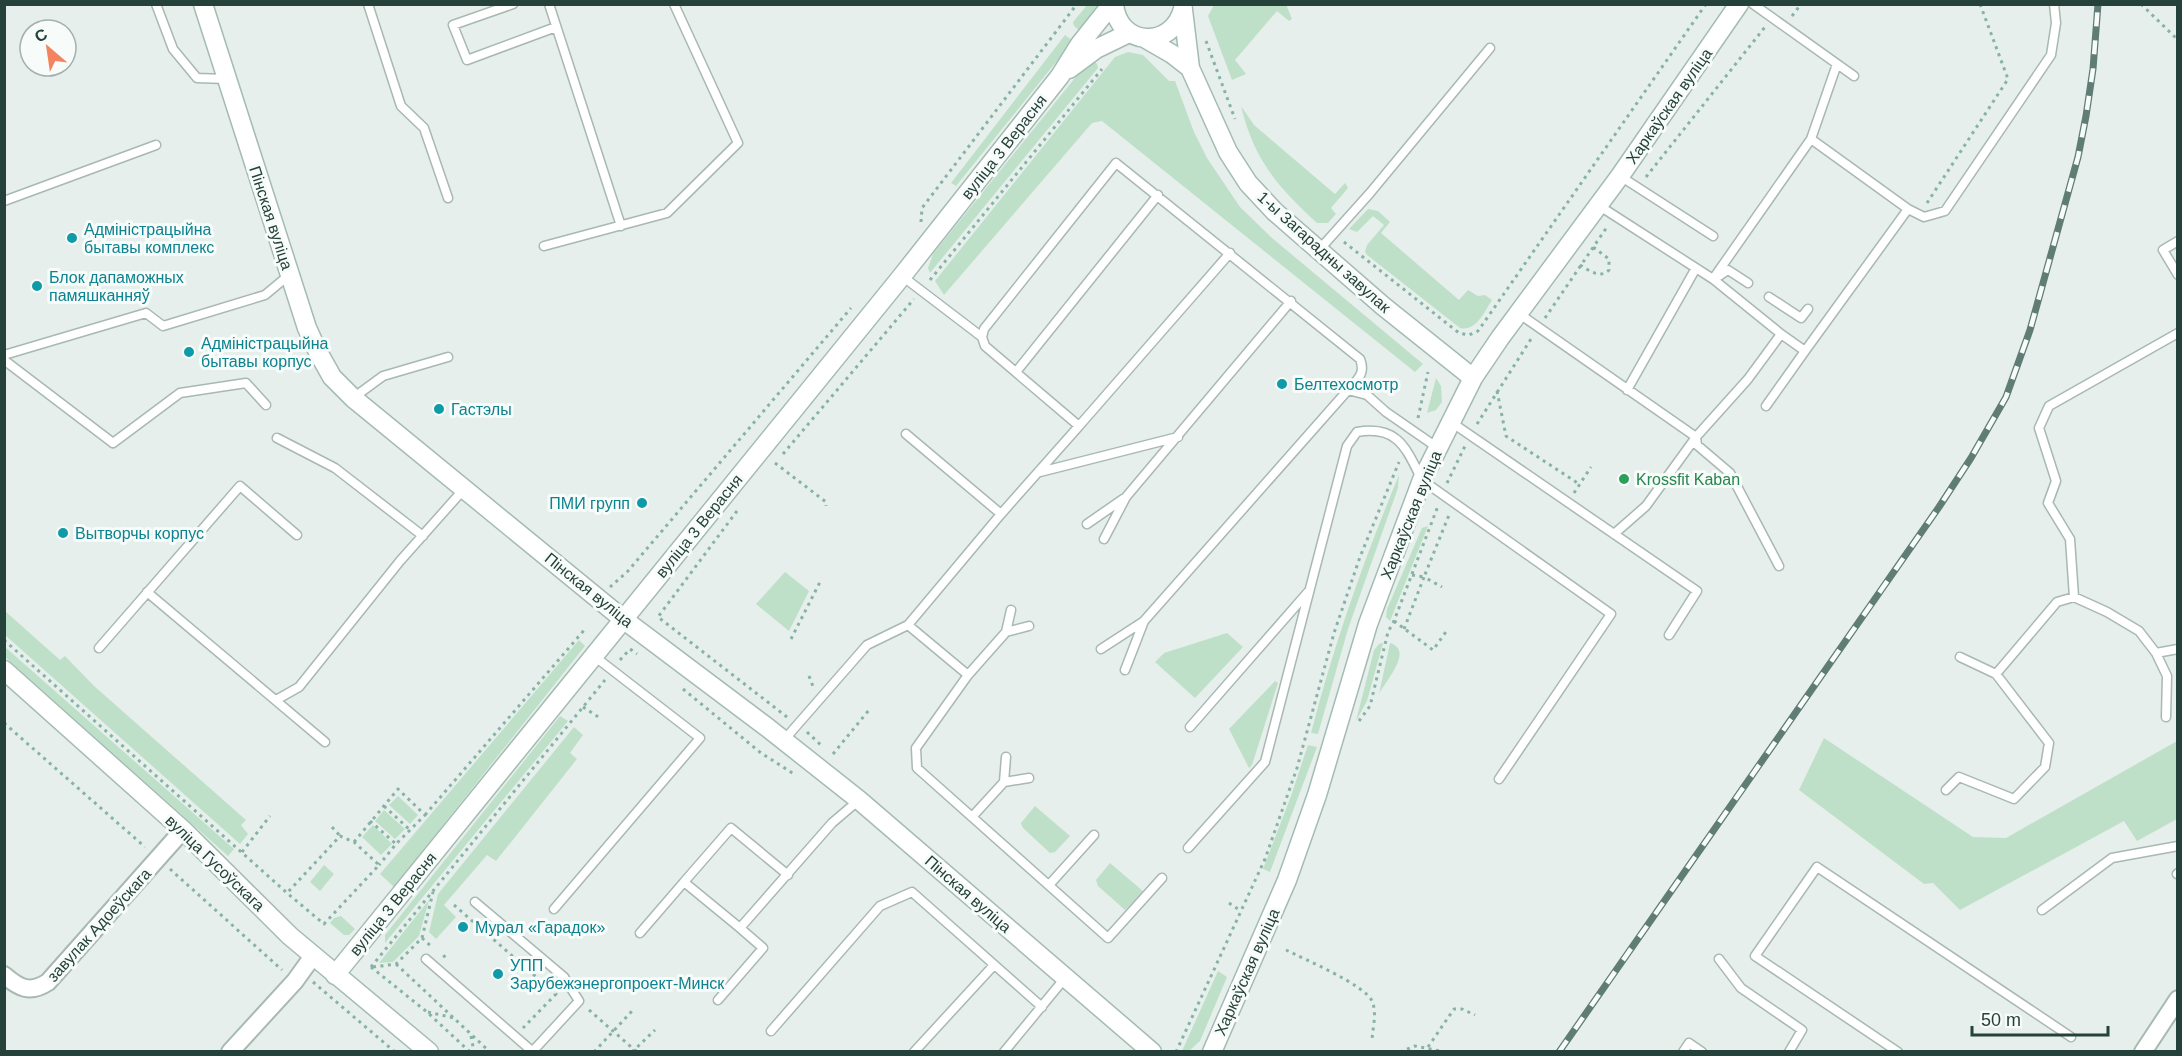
<svg xmlns="http://www.w3.org/2000/svg" width="2182" height="1056" viewBox="0 0 2182 1056" font-family="Arial,sans-serif">
<rect width="100%" height="100%" fill="#e6efeb"/>
<path fill="#bfe0c8" d="M1286 4 1292 19 1289 21 1277 11 1235 60 1246 74 1232 80 1208 16 1214 5Z
M1087 5H1100L1079 30 1074 26 1073 22Z
M1065 35 1073 41 956 186 951 183Z
M1128 52 1143 55 1169 81H1175L1194 132 1207 158 1240 207 1272 238 1423 364 1415 372 1102 121 1092 123 944 295 935 281 1115 57Z
M1091 58 1097 64 1098 68 930 273 928 268 933 254Z
M1241 106 1254 125 1335 194 1345 183 1348 188 1331 208 1336 214 1328 223H1317C1277 186 1254 160 1241 106Z
M1368 209 1378 211 1390 222 1381 233 1459 300 1468 290 1478 296 1485 295 1492 300C1485 311 1476 332 1460 328L1367 255 1365 252 1367 245 1384 225 1373 216 1357 232 1349 229Z
M1436 378 1441 386 1442 402 1436 410 1427 413Z
M1399 475 1398 488 1348 629 1318 734 1311 733C1334 644 1364 559 1399 475Z
M1428 526 1390 621 1386 617 1387 609 1422 528Z
M785 572 809 591 789 631 756 604Z
M5 611 60 660 65 656 94 686 246 820 241 825 248 834 240 844 5 635Z
M1227 633 1243 647 1195 698 1155 662 1164 653Z
M579 640 585 646 394 887 380 874Z
M1383 643 1367 701 1356 721 1374 650 1379 644Z
M1390 643C1414 650 1386 681 1379 694Z
M5 647 234 849 228 856 5 657Z
M1275 681 1278 683 1252 765 1249 768 1229 729Z
M560 716 568 721 385 943V935Z
M574 727 583 735 570 753 577 759 496 861 487 855 444 905 456 917 436 939 429 932 438 894Z
M1824 738 1973 837 2006 838 2177 741V819L2137 841 2124 821 1960 910 1933 883 1924 884 1799 790Z
M1308 745 1317 747 1270 872 1263 869 1291 796Z
M398 796 418 815 410 824 389 805Z
M1035 806 1070 836 1055 852 1050 853 1023 828 1021 823Z
M384 810 405 829 395 839 375 821Z
M373 825 392 844 381 855 362 837Z
M1110 863 1144 892 1125 910 1098 886 1096 880Z
M324 865 334 874 320 891 310 882Z
M429 900 419 936 393 962 379 963Z
M341 916 355 929 349 935H344L330 923 334 918Z
M1218 971 1227 977 1200 1041 1189 1051H1182Z"/>
<g fill="none" stroke-linecap="round" stroke-linejoin="round">
<g stroke="#a8b8b2" stroke-width="11">
<path id="lane" d="M156 4 173 49 197 78 226 79
M368 4 401 106 424 128 448 198
M513 4 453 25 467 60 556 27
M549 4 621 226
M1753 4 1854 76
M1811 139 1908 209
M1620 176 1713 236
M4 201 156 145
M1598 205 1713 279 1781 334 1805 351 1908 209 1924 217 1945 211 2051 55 2056 23 2054 4
M2178 241 2163 250 2178 275
M544 246 667 213 738 143 674 4
M1319 250 1370 193 1490 48
M1230 253 1079 426 985 346 982 337 984 329 1116 163 1360 359C1366 374 1357 380 1348 390L1367 395 1386 412 1438 448
M902 276 982 337
M1719 276 1728 270 1748 283
M1713 279 1811 139 1837 64
M1769 297 1801 318 1808 309
M1518 313 1696 437 1646 506 1614 534
M4 355 146 313 163 326 265 295 289 275
M4 360 113 443 180 393 246 383 266 405
M1016 372 1158 195
M1627 390 1696 268
M353 398 383 376 448 357
M1766 406 1805 351
M1451 422 1697 591 1669 635
M906 434 1001 514
M277 438 335 468 423 536
M1040 472 1178 437
M1087 524 1123 499
M1104 539 1126 497 1291 301
M1779 566 1730 473 1697 445 1696 437 1748 379 1781 334
M147 592 325 742
M2074 597 2070 539 2048 503 2056 481 2039 428 2049 406 2178 333
M908 625 968 675 916 748 917 768 1108 938 1162 878
M1006 632 1029 626
M99 648 240 486 297 535
M1101 649 1144 621 1348 390
M2156 653 2178 649
M1125 670 1144 621
M1996 674 2057 602 2074 597 2107 612 2139 631 2156 653 2167 676 2166 717
M968 675 1006 632 1011 610
M276 700 299 687 400 561 464 489
M1190 727 1308 592
M784 740 867 645 908 625 1001 514 1079 426
M1004 782 1029 778
M1946 790 1959 777 2014 799 2045 767 2049 743 1996 674 1960 657
M972 817 1004 782 1006 757
M1188 848 1265 762 1347 446 1357 432C1398 425 1406 448 1422 480L1611 614 1499 779
M2177 874 2178 873
M788 875 731 828 684 882 740 928 832 823 859 800
M1049 885 1094 835
M475 902 564 977 579 1001 532 1052
M554 909 700 738 594 656
M2042 910 2112 858 2178 846
M640 933 684 882
M426 959 533 1052
M1719 959 1741 988 1802 1030 1789 1052
M718 1000 763 948 740 928
M771 1031 880 906 912 892 1042 1007
M914 1052 994 965
M1004 1052 1065 978
M1683 1052 1689 1043 1702 1052
M1898 1052 1755 956 1817 867 2071 1037"/>
</g>
<g stroke="#a8b8b2" stroke-width="20">
<path id="street" d="M4 975C19 988 30 994 48 982L183 830
M230 1052 295 981 313 956
M2143 1052 2178 999"/>
</g>
<g stroke="#a4bbb3" stroke-width="21">
<path id="secondary" d="M203 4 307 328 318 352 332 377 353 398 623 619 768 728 859 800 1152 1052
M1114 4C1118 47 1172 50 1183 9
M1183 10 1190 68 1228 152 1248 183 1275 212 1383 306 1473 378
M1146 39 1172 54 1190 68
M1069 69 1096 49 1129 33
M4 670 183 830 290 936 429 1052
M335 975 902 276 1060 76 1080 44 1112 4
M1212 1052 1287 880 1317 795 1368 624 1422 480 1473 378 1500 338 1620 176 1739 4"/>
</g>
<path stroke="#86b3a5" stroke-width="3" stroke-dasharray="3 4.5" stroke-linecap="butt" d="M2141 4 2178 40
M1792 16 1801 4
M1206 41 1235 119
M1646 177 1765 27
M1927 203 2008 79 1980 4
M921 222 922 208 1077 4
M1344 242 1459 333 1469 335 1478 331 1706 4
M1580 265C1590 271 1600 279 1609 270V259L1593 247
M930 280 1102 69
M1545 318 1607 227
M1497 391 1506 436 1579 484
M1418 418 1428 372
M1477 424 1531 339
M783 454 914 299
M775 463 826 502V506
M1447 483 1465 446
M1574 493 1591 467
M737 511 658 617 787 717
M1412 575 1424 577 1449 515
M610 587 628 571 851 308
M1394 621 1433 650 1448 629
M1404 629 1424 577 1442 587
M791 639 820 582
M4 640 287 893 324 924 379 865 354 842 340 836 287 893
M620 660 630 649 637 654
M809 676 814 689
M683 689 761 753 794 774
M583 707 600 718
M1359 721 1370 706 1388 632 1394 621 1438 506
M4 723 145 847
M807 732 822 746
M833 754 869 710
M384 806 410 830
M425 815 586 628
M370 821 396 844
M332 827 340 836
M354 842 398 789 425 815 396 844 379 865
M242 852 270 816
M170 869 282 970
M1229 903 1241 911
M454 905 556 994 523 1028
M422 938 432 947
M1286 950C1304 959 1365 985 1372 1001 1377 1012 1373 1027 1372 1039
M443 957 448 954
M396 964 490 1052
M371 967 605 680
M371 967 427 1012 470 1052
M373 967 396 964 422 938 433 892
M313 982 395 1052
M589 1010 637 1052
M428 1012 454 1018
M471 1036 474 1052
M1428 1047 1454 1009H1462L1475 1015
M594 1052 633 1010
M632 1052 655 1030
M1176 1052 1265 859 1297 768 1334 633 1360 557 1399 462
M1400 1052 1415 1046 1445 1052"/>
<use href="#lane" stroke="#fff" stroke-width="8"/>
<use href="#street" stroke="#fff" stroke-width="16"/>
<use href="#secondary" stroke="#fff" stroke-width="18"/>
<g stroke="#5f7d75" stroke-width="7">
<path id="rail" d="M1559 1052 1939 507 1971 458 2006 397 2030 330 2078 157 2086 116 2093 69 2098 4"/>
</g>
<use href="#rail" stroke="#f7fbf9" stroke-width="4.5" stroke-dasharray="14" stroke-linecap="butt"/>
</g>
<g fill="#0f9aa8" stroke="#f7fbf9" stroke-width="2">
<circle cx="72" cy="238" r="6"/>
<circle cx="37" cy="286" r="6"/>
<circle cx="189" cy="352" r="6"/>
<circle cx="1282" cy="384" r="6"/>
<circle cx="439" cy="409" r="6"/>
<circle cx="642" cy="503" r="6"/>
<circle cx="63" cy="533" r="6"/>
<circle cx="463" cy="927" r="6"/>
<circle cx="498" cy="974" r="6"/>
</g>
<circle fill="#2e9e5b" stroke="#f7fbf9" stroke-width="2" cx="1624" cy="479" r="6"/>
<g text-anchor="middle" dominant-baseline="central" stroke-width="6" stroke-linejoin="round" paint-order="stroke">
<g font-size="16" fill="#24423a" stroke="#f7fbf9">
<text transform="translate(1669 106) rotate(-55)">Харкаўская вуліца</text>
<text transform="translate(1004 147) rotate(-52)">вуліца 3 Верасня</text>
<text transform="translate(271 218) rotate(72)">Пінская вуліца</text>
<text transform="translate(1324 252) rotate(42)">1-ы Загарадны завулак</text>
<text transform="translate(1411 515) rotate(-68)">Харкаўская вуліца</text>
<text transform="translate(699 526) rotate(-51)">вуліца 3 Верасня</text>
<text transform="translate(589 590) rotate(39)">Пінская вуліца</text>
<text transform="translate(215 863) rotate(44)">вуліца Гусоўскага</text>
<text transform="translate(968 894) rotate(41)">Пінская вуліца</text>
<text transform="translate(393 904) rotate(-51)">вуліца 3 Верасня</text>
<text transform="translate(99 925) rotate(-48)">завулак Адоеўскага</text>
<text transform="translate(1247 972) rotate(-66)">Харкаўская вуліца</text>
</g>
<g font-size="16" fill="#0d838f" stroke="#f7fbf9" text-anchor="start">
<text x="84" y="229">Адміністрацыйна<tspan x="84" dy="18">бытавы комплекс</tspan></text>
<text x="49" y="277">Блок дапаможных<tspan x="49" dy="18">памяшканняў</tspan></text>
<text x="201" y="343">Адміністрацыйна<tspan x="201" dy="18">бытавы корпус</tspan></text>
<text x="1294" y="384">Белтехосмотр</text>
<text x="451" y="409">Гастэлы</text>
<text x="630" y="503" text-anchor="end">ПМИ групп</text>
<text x="75" y="533">Вытворчы корпус</text>
<text x="475" y="927">Мурал «Гарадок»</text>
<text x="510" y="965">УПП<tspan x="510" dy="18">Зарубежэнергопроект-Минск</tspan></text>
</g>
<g font-size="16" fill="#27864d" stroke="#f7fbf9" text-anchor="start">
<text x="1636" y="479">Krossfit Kaban</text>
</g>
</g>
<rect width="2182" height="1056" fill="none" stroke="#24423a" stroke-width="12"/>
<g transform="translate(48 48) rotate(331)"><circle r="28" fill="#f7fbf9" stroke="#a3b1ad" stroke-width="1.5"/>
<path d="M0-4.5L10 22L0 15L-10 22Z" fill="#f4845f"/>
<text y="-9" font-size="16" font-weight="bold" text-anchor="middle" fill="#24423a">С</text>
</g>
<path d="M1972 1026v9h136v-9" fill="none" stroke="#24423a" stroke-width="3"/>
<text x="1981" y="1026" font-size="18" fill="#24423a" stroke="#f7fbf9" stroke-width="4.5" paint-order="stroke">50 m</text>
</svg>
